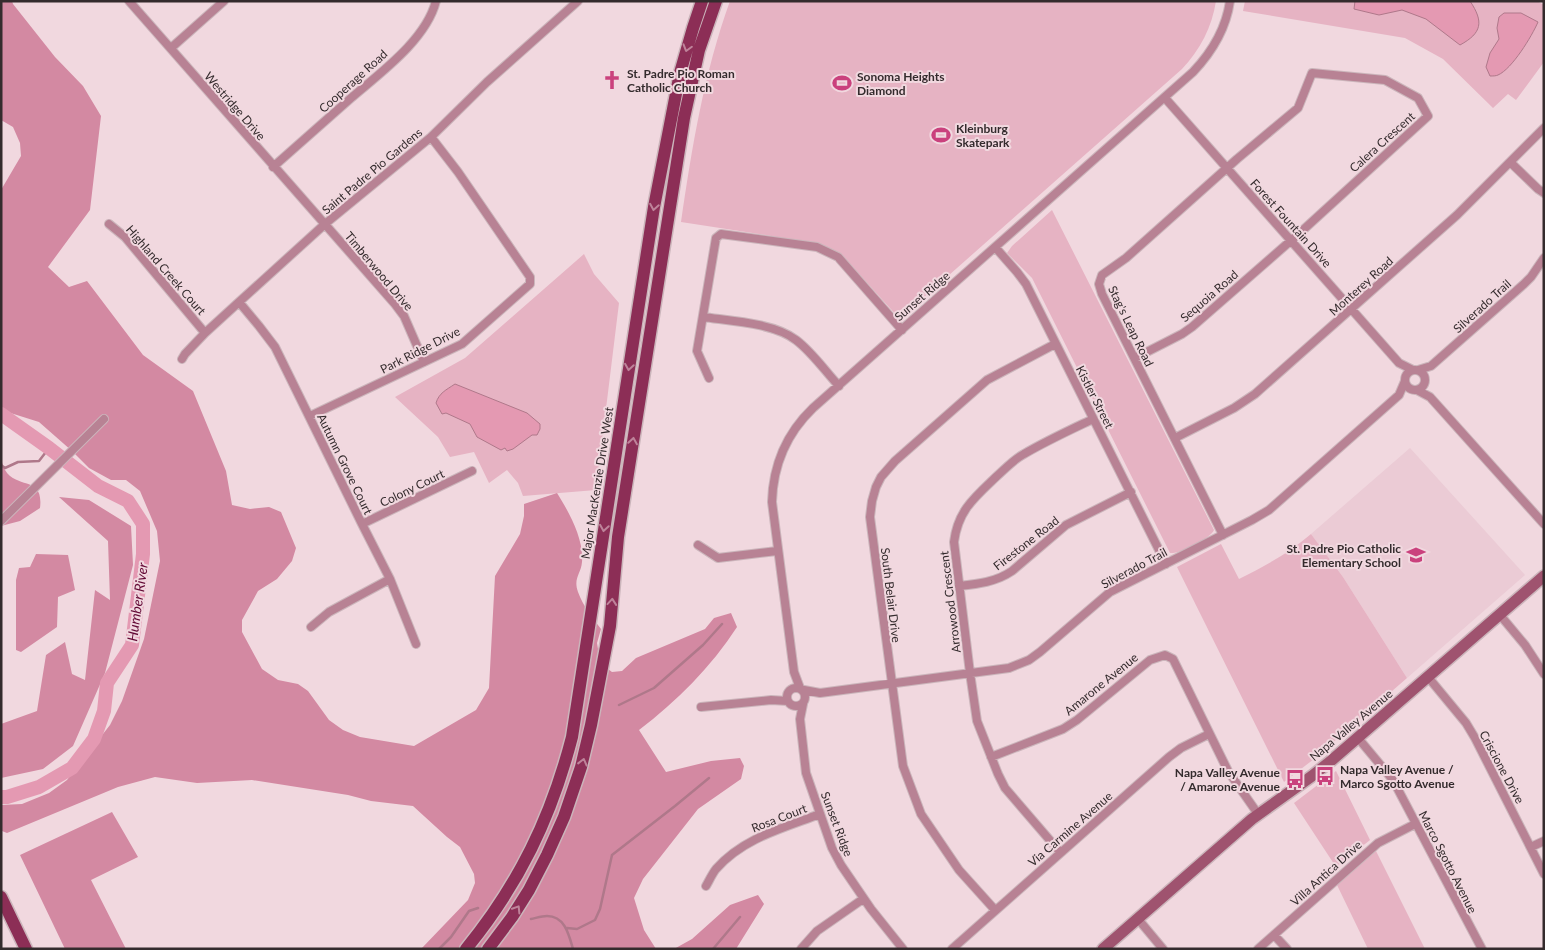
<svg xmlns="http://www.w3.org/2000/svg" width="1545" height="950" viewBox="0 0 1545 950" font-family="Lato,sans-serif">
<rect width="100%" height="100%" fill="#f1d8df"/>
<path fill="#ebcbd5" d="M1410 448 1525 575 1407 678 1343 577 1311 534Z"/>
<path fill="#e6b3c3" d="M730 1H1216C1212 27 1200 50 1182 69L905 314 898 317 850 264 836 253 825 246 766 235 681 222C692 147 704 73 730 1Z
M1245 1H1537L1544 5V62L1516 100 1508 94 1493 108 1443 59 1405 38 1243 11Z
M1052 210 1214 530C1210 539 1180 554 1170 553L1032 278 1007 253 1012 246Z
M584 254 594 274 619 303 596 490 523 496 518 483 507 470 489 483 474 452 450 457 438 437 395 397 465 358Z
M1311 534 1343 577 1407 678 1314 759 1284 782 1177 567 1221 544 1239 579C1265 566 1289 553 1311 534Z
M1336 771 1370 840 1336 867 1294 803Z
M1376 851 1425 949H1368L1337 885Z"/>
<path fill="#d389a2" d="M1 1H12L13 4 55 57 83 86 101 116 90 210 48 267 69 287 87 281 143 355 193 391 226 471 232 505 250 509 269 507 281 512 296 548 292 561 277 579 258 591 242 620V632L262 669 278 680 298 684 308 691 329 720 343 730 360 737 414 746 476 710 489 688 495 576 520 534 524 516V504L557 493C569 512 584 539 582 562 581 574 573 578 578 592 583 606 592 617 601 629L597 643 600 661 604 666 612 672 622 671 636 658 705 629 714 618 731 613 737 627C711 667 677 701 639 730L666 772 711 761 740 758 744 766 741 779 698 809 643 879 634 898 644 930 656 949H421L468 900 475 883 474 874 460 847 447 837 413 806 371 801 348 795 252 780 197 783 155 777 118 787 7 833 2 831 1 805 22 804 49 793 67 780 110 725 122 701 144 639 160 561 157 531 140 491 126 480H111L89 468 72 451 39 422 1 410V190L21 156 20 143 13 127 1 120Z
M1 458C2 462 3 467 5 470 17 490 44 475 40 508L20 521 1 526Z
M59 497 89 500 131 526 133 565 105 673 73 746 43 769 1 778V724L37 711 46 655 65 642 72 674 85 680 95 590 110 600 108 541Z
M36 554 68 555 75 590 58 597 57 627 21 652 16 650V580L19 568 30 567Z
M112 812 138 857 91 880 126 949H65L20 855Z
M758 895 764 904 736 949H674L692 939 730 905Z"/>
<path fill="#e499b2" stroke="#af788a" d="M1355 1H1470C1484 22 1482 33 1460 45L1426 19 1402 10 1379 15 1354 9Z
M1504 13H1521L1538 22C1532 36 1512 69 1498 75 1496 76 1493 76 1490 76L1486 67 1490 53 1499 39 1497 28 1499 17Z
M455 384 527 413 540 424V429L537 435H532L513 449 507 451 505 448 501 450 477 437 470 424 446 413 442 414 436 403C439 393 446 390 455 384Z"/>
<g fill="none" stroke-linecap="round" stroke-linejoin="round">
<path stroke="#af788a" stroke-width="2.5" d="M1 465 5 468 18 462 39 461 49 448
M619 705 654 688 703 645 722 624
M531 919C536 918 542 916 547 916 565 916 569 935 573 949
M567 928 577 929 595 920 600 909 612 855 675 806 709 778
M439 949 451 937 469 911 478 908
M713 949 740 917"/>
<path stroke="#e499b2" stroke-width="14" d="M1 414 49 448 98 486 128 501 143 524V554L132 645 107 683 104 711 94 739 72 768 39 787 7 797H1"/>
<g stroke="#cbb5bb" stroke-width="10">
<path id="street" d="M129 1 395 304 404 316 424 362
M171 48 224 1
M1165 98 1399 363 1413 370
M1510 162 1538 189 1544 193
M273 167C299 144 325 121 351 98 380 73 426 40 436 1
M109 224 125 237 205 333
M995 247 1017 272 1026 284 1166 564
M239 302 259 326 275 347 362 524 390 579 416 644
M703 317C731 321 774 323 796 340 812 352 825 371 839 386
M1135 358 1182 334 1192 327 1303 230 1428 116 1418 98 1385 80 1312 73 1298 108 1237 159 1126 258 1102 275 1099 284 1102 294 1223 535
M182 359 185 354 205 333 239 302 325 224 431 137 487 82 578 1
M1405 380a10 10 0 1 1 20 0a10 10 0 1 1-20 0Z
M1418 370 1431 366 1524 284 1531 277 1544 258
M709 378 697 351 716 238 721 234 817 247 838 257 902 330
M1417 390 1430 397 1544 524
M310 416 462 344 530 284V277L458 172 431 137
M1175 438 1234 408 1255 394 1457 215 1544 128
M1 521 104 419
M362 524 472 471
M698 545 718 558 777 551
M959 586C978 584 996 582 1012 571L1066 525 1131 492
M1500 615 1525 645 1544 674
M311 627 329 612 390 579
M1428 677 1466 723 1475 738 1544 874
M787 697a9 9 0 1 1 18 0a9 9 0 1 1-18 0Z
M800 688 794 672 772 502C773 465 787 433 813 408L1193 72C1212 52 1226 29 1230 1
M804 690 820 693 1009 668 1029 660 1040 652 1110 592 1252 520 1269 510 1399 395 1405 381
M803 704 800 719 806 773 832 848 841 865 871 909 903 949
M701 707 771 700 788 701
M1358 738 1393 780 1482 949
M991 757 1063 729 1077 720 1150 660 1165 655 1173 659 1228 771 1258 814
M1531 847 1544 841
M1060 852 1005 788 998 774 977 721 970 673 954 542C958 510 975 497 997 476 1005 469 1014 459 1024 454 1046 441 1070 430 1093 419
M706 886C709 881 712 874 716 869 743 838 783 828 820 814
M995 910 959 870 921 814 903 766 870 517 872 501 876 487 881 477 895 461 987 380 1055 344
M1138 919 1163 949
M1274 935 1287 949
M801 949 817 931 863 899
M952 949 1169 757 1181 748 1209 734
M1258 949 1378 843 1415 824"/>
</g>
<g stroke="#cbb5bb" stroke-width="14">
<path id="secondary" d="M1103 949 1252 819 1312 776 1332 760 1544 576"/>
</g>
<g stroke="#cbb5bb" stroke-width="15">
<path id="primary" d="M1 897 26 949
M466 949C519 884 551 818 572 737L654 207 680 73 693 28 702 1
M488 949 512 917 529 890 547 855 564 817 581 767 591 725 610 626 618 537 684 118 699 50 716 1"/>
</g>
<use href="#street" stroke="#b88294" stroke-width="8"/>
<use href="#secondary" stroke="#9f536f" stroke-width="11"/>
<use href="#primary" stroke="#8c2e56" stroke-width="12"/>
</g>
<defs><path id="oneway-chevron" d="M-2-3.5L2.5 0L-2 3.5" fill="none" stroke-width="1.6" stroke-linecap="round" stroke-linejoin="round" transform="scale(1.25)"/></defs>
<g stroke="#be839a">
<use href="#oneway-chevron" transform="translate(687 48) rotate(106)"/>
<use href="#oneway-chevron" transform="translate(654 207) rotate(100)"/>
<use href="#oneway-chevron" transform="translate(629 367) rotate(99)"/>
<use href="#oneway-chevron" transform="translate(633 441) rotate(-81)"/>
<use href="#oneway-chevron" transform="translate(604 528) rotate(99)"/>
<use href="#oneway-chevron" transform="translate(612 602) rotate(-85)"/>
<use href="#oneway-chevron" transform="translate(583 762) rotate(-76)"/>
<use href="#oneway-chevron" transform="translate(517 909) rotate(-58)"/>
</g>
<defs>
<g id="church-bare" transform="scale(1.5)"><path d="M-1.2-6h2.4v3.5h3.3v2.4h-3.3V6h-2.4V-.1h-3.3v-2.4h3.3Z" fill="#ca417d" stroke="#f1d8df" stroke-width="2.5" paint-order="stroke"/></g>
<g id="stadium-bare" transform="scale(1.5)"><path d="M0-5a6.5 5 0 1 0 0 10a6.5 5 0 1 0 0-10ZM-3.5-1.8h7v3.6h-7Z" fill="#ca417d" stroke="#f1d8df" stroke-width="2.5" paint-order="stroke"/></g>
<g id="school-bare" transform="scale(1.5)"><path d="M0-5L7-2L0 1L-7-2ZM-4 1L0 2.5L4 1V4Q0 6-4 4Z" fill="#ca417d" stroke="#f1d8df" stroke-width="2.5" paint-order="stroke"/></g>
<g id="bus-bare" transform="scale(1.5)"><path d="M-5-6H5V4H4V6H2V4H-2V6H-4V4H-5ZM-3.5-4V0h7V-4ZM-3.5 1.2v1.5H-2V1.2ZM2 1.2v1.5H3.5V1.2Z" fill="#ca417d" stroke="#f1d8df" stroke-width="2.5" paint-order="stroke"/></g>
</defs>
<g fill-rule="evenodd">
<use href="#church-bare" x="612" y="80"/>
<use href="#stadium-bare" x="842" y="83"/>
<use href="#stadium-bare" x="941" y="135"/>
<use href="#school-bare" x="1416" y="555"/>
<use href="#bus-bare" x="1325" y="776"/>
<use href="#bus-bare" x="1295" y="779"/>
</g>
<g text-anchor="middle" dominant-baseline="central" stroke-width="4" stroke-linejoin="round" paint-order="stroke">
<g font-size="12" font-weight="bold" fill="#342b2d" stroke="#f1d8df" text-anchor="start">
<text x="627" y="73">St. Padre Pio Roman<tspan x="627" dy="14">Catholic Church</tspan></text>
<text x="857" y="76">Sonoma Heights<tspan x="857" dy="14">Diamond</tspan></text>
<text x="956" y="128">Kleinburg<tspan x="956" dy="14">Skatepark</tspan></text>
<text x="1401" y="548" text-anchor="end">St. Padre Pio Catholic<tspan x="1401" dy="14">Elementary School</tspan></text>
<text x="1340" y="769">Napa Valley Avenue /<tspan x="1340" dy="14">Marco Sgotto Avenue</tspan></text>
<text x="1280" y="772" text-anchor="end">Napa Valley Avenue<tspan x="1280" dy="14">/ Amarone Avenue</tspan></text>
</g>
<g font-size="12" fill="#342b2d" stroke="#f1d8df">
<text transform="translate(353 81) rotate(-42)">Cooperage Road</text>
<text transform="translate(235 106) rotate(49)">Westridge Drive</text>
<text transform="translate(1382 142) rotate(-42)">Calera Crescent</text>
<text transform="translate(372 171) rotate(-40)">Saint Padre Pio Gardens</text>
<text transform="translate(1291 223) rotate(48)">Forest Fountain Drive</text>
<text transform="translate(166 270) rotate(49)">Highland Creek Court</text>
<text transform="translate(379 271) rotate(50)">Timberwood Drive</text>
<text transform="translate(1361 286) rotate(-42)">Monterey Road</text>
<text transform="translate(922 296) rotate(-41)">Sunset Ridge</text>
<text transform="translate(1209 296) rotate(-41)">Sequoia Road</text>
<text transform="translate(1482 306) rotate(-42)">Silverado Trail</text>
<text transform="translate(1131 326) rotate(64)">Stag's Leap Road</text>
<text transform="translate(420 350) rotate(-27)">Park Ridge Drive</text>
<text transform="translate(1095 397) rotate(63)">Kistler Street</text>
<text transform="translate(345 464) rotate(64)">Autumn Grove Court</text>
<text transform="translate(597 483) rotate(-81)">Major MacKenzie Drive West</text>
<text transform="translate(412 488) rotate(-26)">Colony Court</text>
<text transform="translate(1026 543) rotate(-38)">Firestone Road</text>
<text transform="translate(1134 568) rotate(-28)">Silverado Trail</text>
<text transform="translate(891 595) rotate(83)">South Belair Drive</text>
<text transform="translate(950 602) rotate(-97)">Arrowood Crescent</text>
<text transform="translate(1101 684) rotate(-39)">Amarone Avenue</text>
<text transform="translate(1351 725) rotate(-40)">Napa Valley Avenue</text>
<text transform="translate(1502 767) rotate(62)">Criscione Drive</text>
<text transform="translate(779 818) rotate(-21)">Rosa Court</text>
<text transform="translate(837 824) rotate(69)">Sunset Ridge</text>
<text transform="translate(1070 829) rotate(-41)">Via Carmine Avenue</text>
<text transform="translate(1448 862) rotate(63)">Marco Sgotto Avenue</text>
<text transform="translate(1326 873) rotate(-42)">Villa Antica Drive</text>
</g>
<g font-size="14" font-style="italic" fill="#630935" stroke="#f1d8df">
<text transform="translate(137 602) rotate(-82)">Humber River</text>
</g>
</g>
<rect width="1545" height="950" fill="none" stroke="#342b2d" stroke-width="5"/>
</svg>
